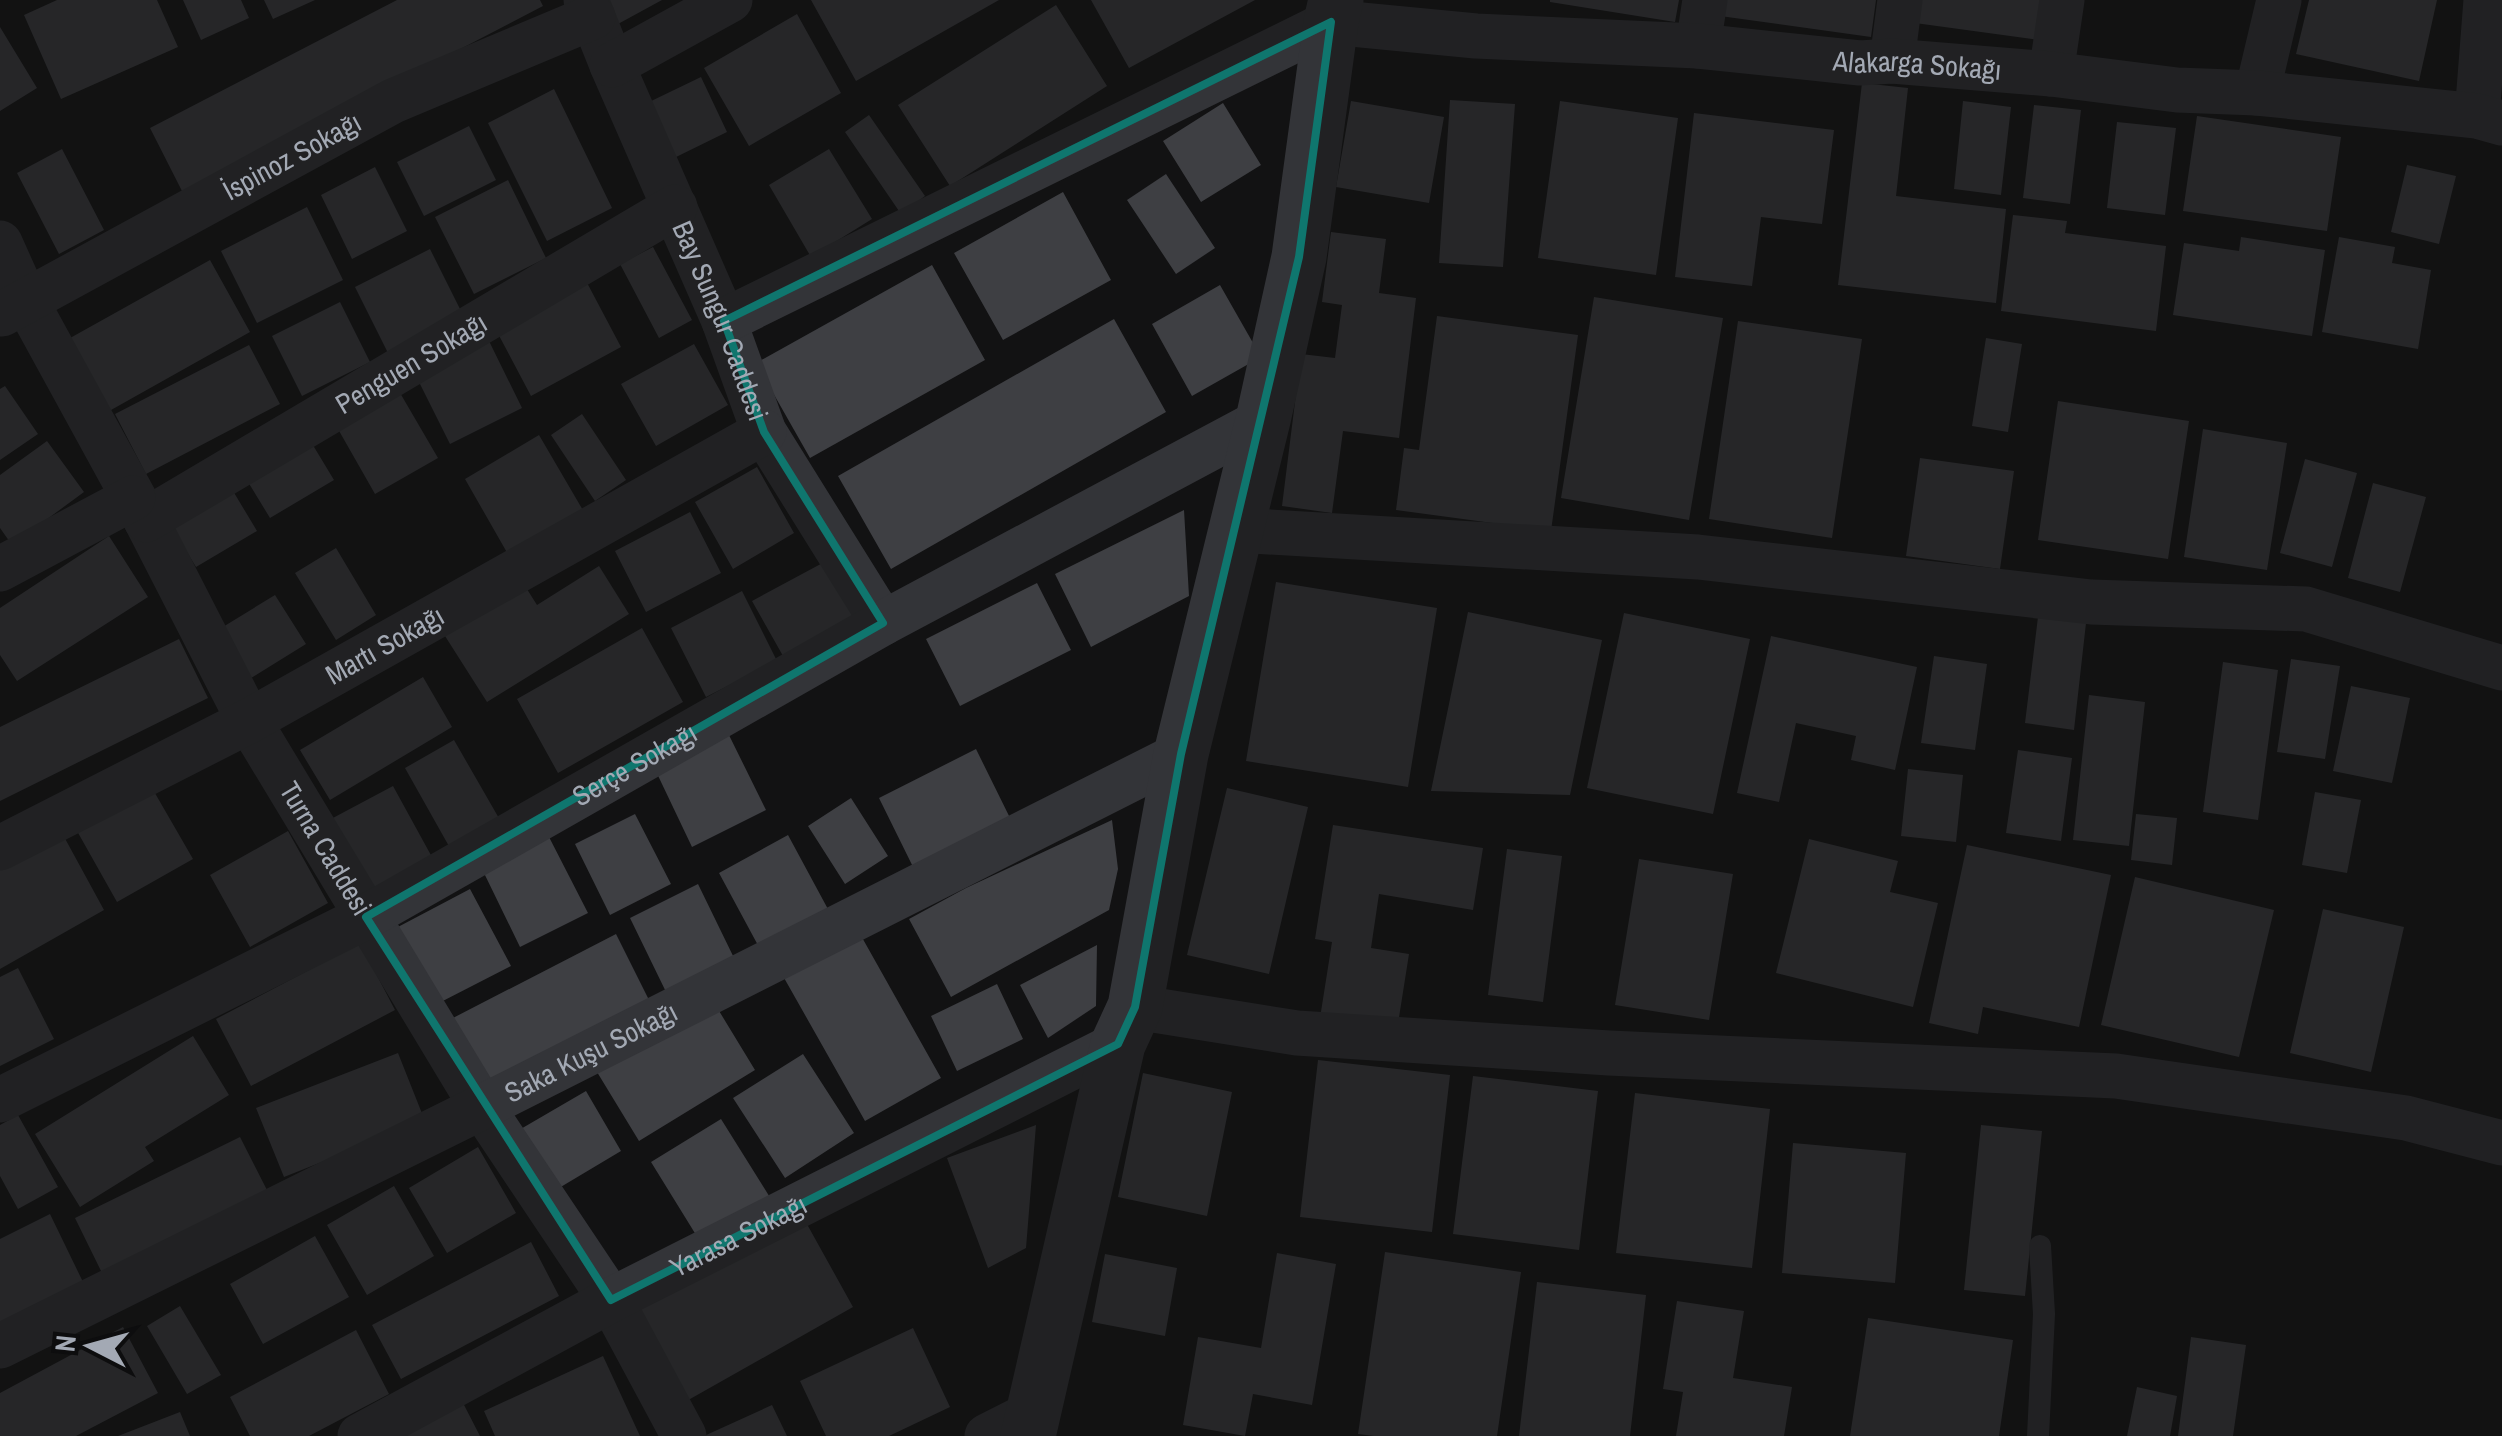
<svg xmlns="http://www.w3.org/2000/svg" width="2502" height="1436" viewBox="0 0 2502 1436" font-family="'Archivo Narrow',sans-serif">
<rect width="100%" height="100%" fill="#121213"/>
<path fill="#3e3f43" d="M57 0H157L178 47 61 99 24 15Z
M183 0H241L249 18 201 40Z
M264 0H315L273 19Z
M397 0H540L543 6 183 193 150 128Z
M605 0H662L618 24Z
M811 0H999L856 81Z
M1091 0H1255L1129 68Z
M1550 0H1679L1675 22 1550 2Z
M1722 0H1876L1871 37 1720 16Z
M1918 0H2044L2039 40 1915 23Z
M2309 0H2437L2419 81 2296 54Z
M1056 5 1107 86 950 186 898 105Z
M797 14 841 93 749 146 704 68Z
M0 27 37 88 0 111Z
M701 77 727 132 672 159 645 104Z
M1862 83 1908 88 1896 196 2006 209 1996 303 1838 285Z
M554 89 612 208 547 241 488 123Z
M1450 100 1515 104 1503 267 1439 263Z
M1351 101 1444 117 1429 203 1336 187Z
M1560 101 1678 118 1656 275 1538 258Z
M1963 101 2011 107 2001 195 1954 189Z
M1223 103 1261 165 1201 202 1163 141Z
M2034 105 2081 110 2070 204 2023 198Z
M1694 113 1834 130 1822 224 1761 217 1752 286 1675 277Z
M869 115 925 196 901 214 845 132Z
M2197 116 2341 137 2327 231 2183 211Z
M2117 122 2176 128 2165 215 2107 208Z
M469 126 496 180 424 216 397 162Z
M62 149 104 230 59 254 17 173Z
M829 149 872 219 811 257 769 185Z
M2407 165 2456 176 2439 244 2391 232Z
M375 167 407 231 352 259 321 195Z
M1166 174 1215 248 1176 274 1127 200Z
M508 180 546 258 474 294 435 217Z
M1063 192 1111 280 1003 340 954 253Z
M307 207 343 280 257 323 221 251Z
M2013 215 2067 221 2065 233 2166 246 2156 331 2001 311Z
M1331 232 1386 239 1379 293 1416 298 1399 438 1343 431 1332 513 1282 506 1301 354 1335 358 1342 305 1322 302Z
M2241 237 2325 250 2312 336 2173 315 2184 243 2239 251Z
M2339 237 2395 247 2392 263 2431 270 2418 349 2322 332Z
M653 247 692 320 659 338 620 264Z
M430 249 466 321 391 359 355 287Z
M210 260 250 332 95 419 54 347Z
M932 265 985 360 810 458 756 363Z
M585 279 621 347 531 396 495 328Z
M1220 285 1261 357 1192 396 1152 324Z
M1594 297 1723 318 1689 520 1561 498Z
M340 302 370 362 302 396 272 336Z
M1437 316 1578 335 1551 531 1396 510 1404 448 1419 450Z
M1114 319 1166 412 891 569 838 476Z
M1738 321 1862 339 1832 538 1709 519Z
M1986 338 2022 344 2008 432 1972 426Z
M489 341 522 408 450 444 417 378Z
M694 344 728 405 656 446 621 384Z
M249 345 280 404 146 474 115 414Z
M5 386 38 434 0 460V389Z
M396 386 438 458 375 494 334 422Z
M2058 401 2189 421 2168 559 2038 540Z
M582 414 626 480 595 501 551 435Z
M2203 429 2287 443 2267 570 2184 557Z
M539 435 584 512 509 556 465 479Z
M308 437 334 480 270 518 245 477Z
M47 441 84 492 12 545 0 528V475Z
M1920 458 2014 471 2000 569 1906 556Z
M2305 459 2357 473 2332 567 2280 553Z
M757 467 794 533 733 569 695 502Z
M2373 483 2426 497 2400 592 2348 578Z
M233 491 257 531 196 567 172 528Z
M1184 510 1189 596 1091 647 1055 574Z
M690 512 721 573 646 612 615 551Z
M109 536 148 597 17 681 0 655V608Z
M336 548 376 615 336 640 295 573Z
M830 559 864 621 787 663 752 601Z
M599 566 629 614 487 702 445 636 525 586 537 605Z
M1276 582 1437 608 1408 787 1246 761Z
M1037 583 1071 650 960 706 926 639Z
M742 591 777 661 706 697 671 628Z
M275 595 306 644 243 683 213 633Z
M1468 612 1602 640 1570 795 1431 791Z
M1624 613 1750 639 1713 814 1587 788Z
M2038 617 2086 623 2074 730 2025 723Z
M642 628 683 702 558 773 517 699Z
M1771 636 1917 667 1895 770 1851 760 1856 736 1796 723 1779 802 1737 793Z
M179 639 208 698 0 801V727Z
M1934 656 1987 664 1975 750 1921 743Z
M2291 659 2340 666 2325 759 2277 752Z
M2223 662 2278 670 2258 820 2203 812Z
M423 677 452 727 330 800 300 750Z
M2351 686 2410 698 2392 783 2333 771Z
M2089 695 2145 702 2129 846 2073 840Z
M725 727 766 810 692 847 652 763Z
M454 740 500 820 450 848 405 768Z
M976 749 1014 826 917 875 879 798Z
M2018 750 2072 758 2061 841 2006 833Z
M1908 769 1963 775 1956 842 1901 836Z
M393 786 438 868 375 902 331 819Z
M152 788 193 859 117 902 77 831Z
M1227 788 1308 807 1269 974 1187 955Z
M2315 792 2361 800 2347 873 2302 865Z
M851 798 888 856 845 884 808 826Z
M635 814 671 884 610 915 575 844Z
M2136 814 2177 818 2172 865 2131 860Z
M1112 820 1118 869 1109 910 951 997 909 919 966 888Z
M1333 825 1483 848 1473 910 1379 894 1371 948 1409 954 1397 1030 1320 1018 1332 942 1315 939Z
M288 831 328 903 250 947 210 875Z
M62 833 104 910 0 969V868Z
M788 835 829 911 760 949 719 873Z
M549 837 588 913 520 947 483 871Z
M1809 839 1898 861 1890 892 1938 903 1913 1007 1776 973Z
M1967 845 2111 875 2079 1027 1983 1007 1978 1034 1929 1023Z
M1507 849 1562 856 1543 1002 1488 995Z
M1639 859 1733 874 1709 1020 1615 1005Z
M2135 877 2274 910 2239 1057 2101 1025Z
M698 884 736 962 668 996 630 918Z
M470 889 511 966 435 1005 396 928Z
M2323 909 2404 927 2371 1072 2290 1053Z
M855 925 941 1078 865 1121 779 969Z
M616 934 651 1004 486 1089 451 1019Z
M360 943 395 1010 251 1086 216 1019Z
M1097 945 1096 1006 1048 1038 1020 985Z
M18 968 54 1039 0 1066V977Z
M997 984 1023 1039 957 1071 931 1016Z
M713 1001 755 1070 639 1141 597 1072Z
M193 1036 229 1095 145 1147 154 1161 80 1207 35 1134Z
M398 1053 425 1121 284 1177 256 1108Z
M803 1054 854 1133 785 1178 733 1098Z
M1318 1060 1450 1075 1432 1232 1300 1217Z
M1143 1073 1232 1092 1207 1216 1118 1197Z
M1473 1076 1598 1091 1579 1250 1453 1234Z
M586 1091 621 1151 554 1191 519 1130Z
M1635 1093 1770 1109 1752 1268 1616 1253Z
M18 1115 58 1187 18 1209 0 1176V1125Z
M721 1119 771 1199 701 1243 651 1162Z
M1036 1125 1026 1248 988 1268 947 1158Z
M1981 1125 2042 1131 2025 1296 1964 1290Z
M240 1137 269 1194 103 1275 75 1218Z
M1793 1143 1906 1153 1895 1283 1782 1273Z
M478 1147 516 1213 447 1253 409 1188Z
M394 1186 434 1256 367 1295 327 1225Z
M50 1214 83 1282 0 1325V1239Z
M803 1217 853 1307 683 1403 633 1313Z
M315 1236 349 1297 263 1344 230 1284Z
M531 1242 559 1296 401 1379 372 1325Z
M1385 1252 1521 1272 1497 1436H1374L1358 1434Z
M1277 1253 1336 1264 1312 1405 1253 1394 1245 1436 1183 1425 1198 1337 1261 1348Z
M1105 1254 1177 1268 1165 1336 1092 1322Z
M1537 1282 1646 1295 1630 1436H1519Z
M1677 1301 1744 1311 1733 1378 1792 1387 1784 1436H1676L1683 1392 1663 1389Z
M180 1306 221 1375 187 1394 147 1326Z
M1868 1318 2013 1340 1999 1436H1850Z
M123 1327 158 1393 76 1436H0V1393Z
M913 1328 950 1407 889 1436H826L800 1381Z
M356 1330 389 1394 309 1436H250L230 1397Z
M2191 1337 2246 1345 2233 1436H2178Z
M603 1356 640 1436H495L484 1411Z
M2137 1387 2177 1396 2170 1436H2127Z
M463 1403 480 1436H399Z
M772 1405 787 1436H704Z
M180 1412 190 1436H118Z"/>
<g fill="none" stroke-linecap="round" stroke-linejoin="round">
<path stroke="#333438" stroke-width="22" d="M2038 1436 2044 1314 2040 1246"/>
<g stroke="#333438" stroke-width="45">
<path id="s1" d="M586 0 612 65 724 321 764 432 883 623"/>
<path d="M1698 46 1705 0"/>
<path d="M1892 61 1900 0"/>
<path d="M612 65 730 0"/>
<path d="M2051 74 2062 0"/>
<path d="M2257 93 2279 0"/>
<path d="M2477 116 2486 0"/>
<path id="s2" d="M0 243 26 301 146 520 249 721 482 1107 611 1300 684 1436"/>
<path id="s3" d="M2 314 393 101 593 17"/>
<path id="s4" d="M724 321 1331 22 1476 36 1698 46 1860 63 1892 61 2051 74 2177 90 2257 93 2477 116 2502 123"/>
<path id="s5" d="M146 520 675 207"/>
<path d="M1236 530 1698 557 2091 602 2306 609 2502 668"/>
<path d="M0 569 133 498"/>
<path id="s6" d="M0 848 249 721 764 432"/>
<path d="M1135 1007 1297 1033 1609 1053 2116 1076 2406 1118 2502 1143"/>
<path id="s7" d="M0 1100 366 917 883 623 1263 420"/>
<path id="s8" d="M0 1346 482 1107 1181 754"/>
<path id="s9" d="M360 1436 611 1300 1118 1044"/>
<path d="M987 1436 1033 1413"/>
</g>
<path stroke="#333438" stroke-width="55" d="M1028 1436 1118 1044 1135 1007 1181 754 1263 420 1299 257 1331 22 1336 0"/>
</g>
<path d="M0 0H2502V1436H0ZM1331 22 1299 257 1181 754 1135 1007 1118 1044 611 1300 366 917 883 623 764 432 724 321Z" fill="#121213" fill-opacity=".55" fill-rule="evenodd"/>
<path fill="none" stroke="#0f766e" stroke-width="8" stroke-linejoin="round" d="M1331 22 1299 257 1181 754 1135 1007 1118 1044 611 1300 366 917 883 623 764 432 724 321Z"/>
<g text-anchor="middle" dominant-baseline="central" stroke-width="8" stroke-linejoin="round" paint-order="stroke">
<g font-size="28" fill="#a3a9b4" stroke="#0d0d0e">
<text stroke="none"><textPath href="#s4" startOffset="1265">Alakarga Sokağı</textPath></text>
<text stroke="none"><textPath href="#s3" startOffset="330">İspinoz Sokağı</textPath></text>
<text stroke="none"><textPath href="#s1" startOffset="348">Bay Sungur Caddesi</textPath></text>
<text stroke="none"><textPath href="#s5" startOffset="308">Penguen Sokağı</textPath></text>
<text stroke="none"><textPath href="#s6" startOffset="435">Martı Sokağı</textPath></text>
<text stroke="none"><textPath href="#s7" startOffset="718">Serçe Sokağı</textPath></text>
<text stroke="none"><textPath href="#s2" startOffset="688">Turna Caddesi</textPath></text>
<text stroke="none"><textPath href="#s8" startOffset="660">Saka Kuşu Sokağı</textPath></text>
<text stroke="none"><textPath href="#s9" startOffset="428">Yarasa Sokağı</textPath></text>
</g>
</g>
<g transform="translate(90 1346) rotate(276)" stroke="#0d0d0e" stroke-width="8" paint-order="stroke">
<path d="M0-8L18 38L0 25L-18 38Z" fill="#a3a9b4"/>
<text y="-15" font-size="28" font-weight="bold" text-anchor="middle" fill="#a3a9b4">N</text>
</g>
</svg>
